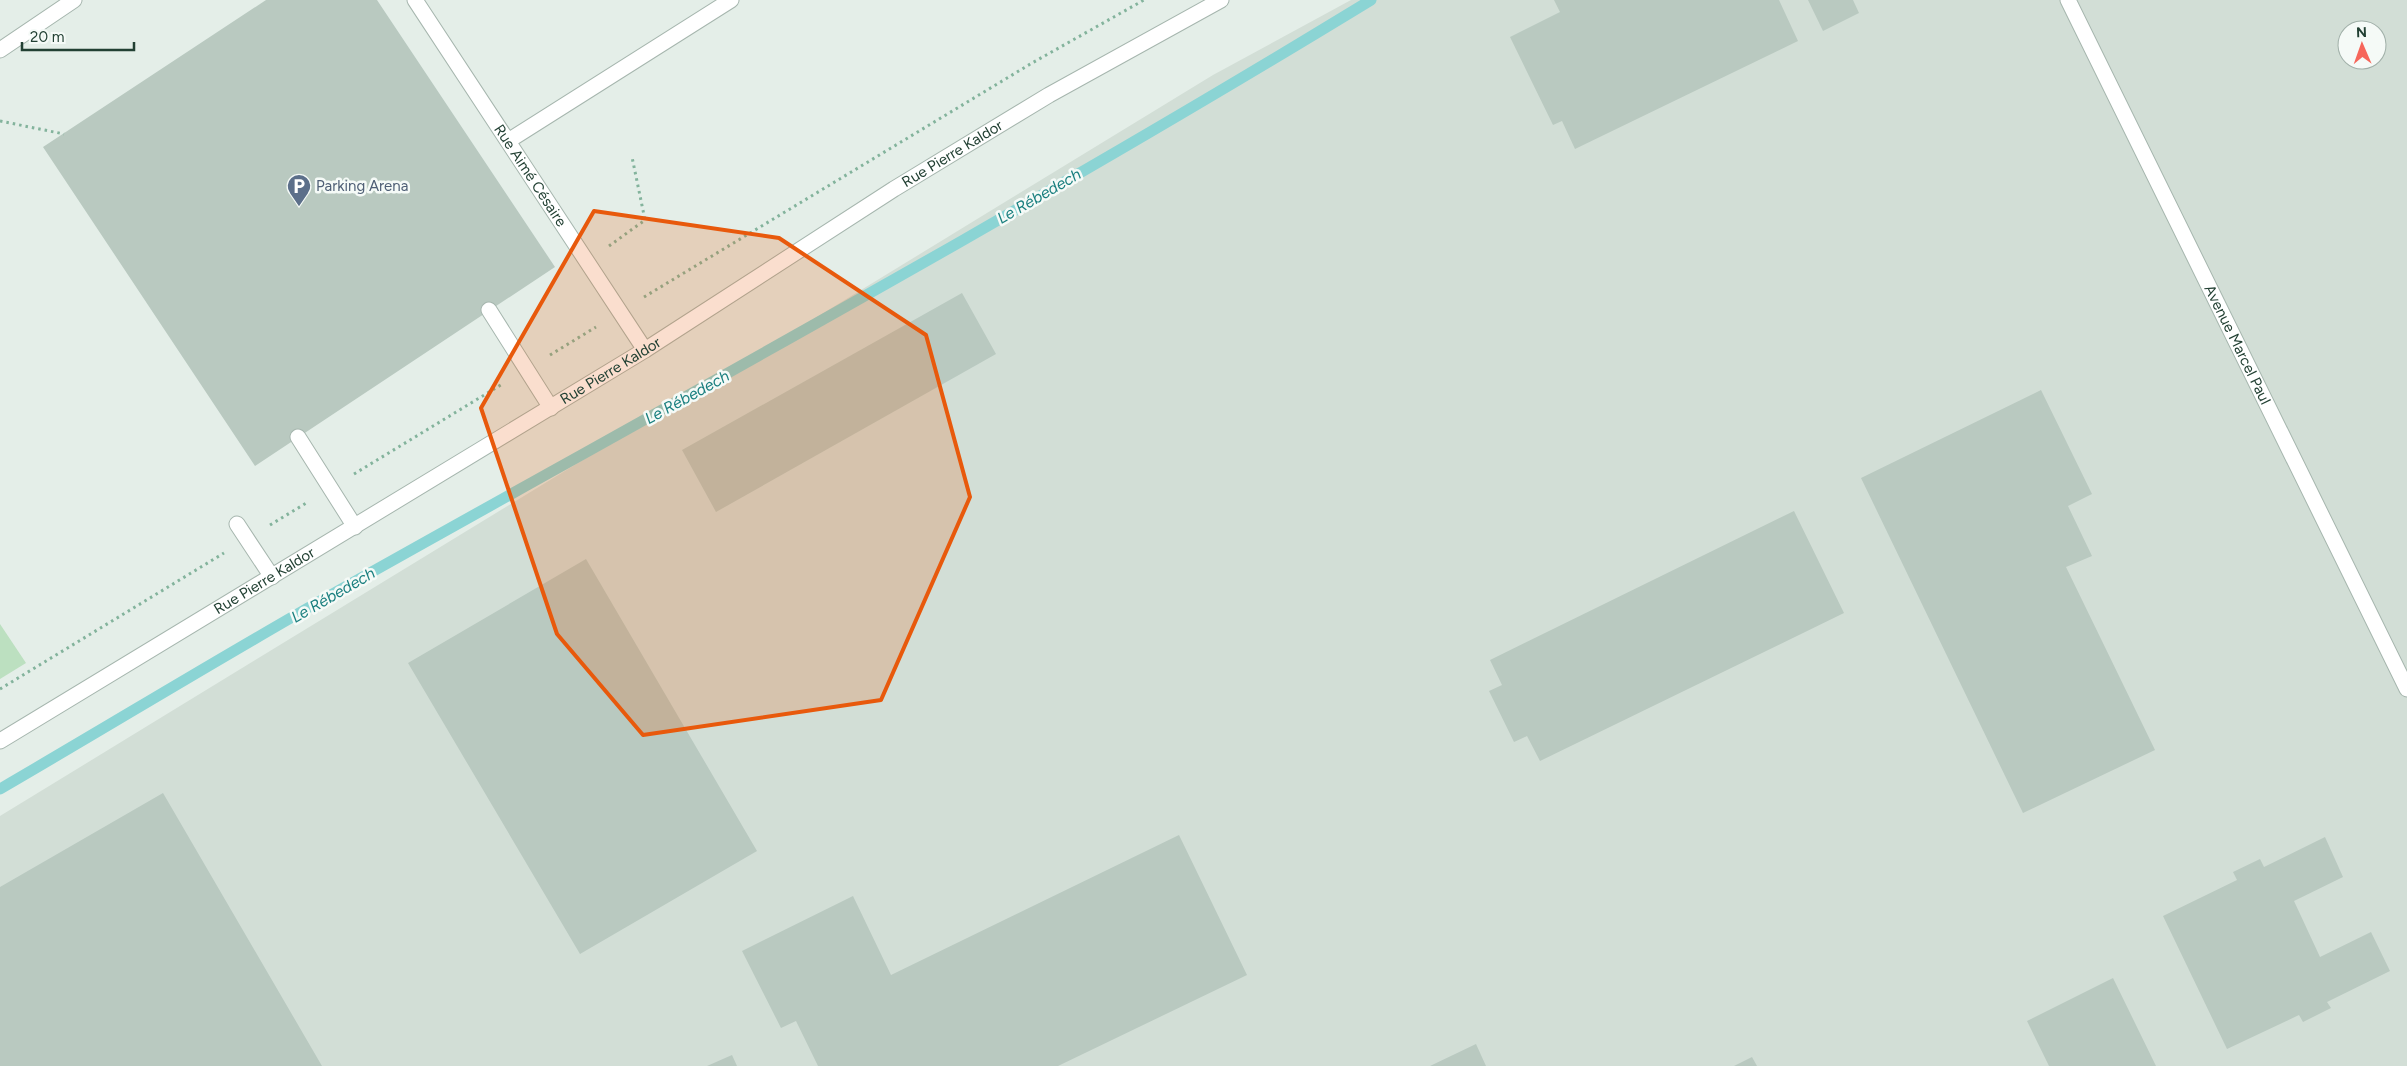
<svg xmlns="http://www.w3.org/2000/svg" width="2407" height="1066" viewBox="0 0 2407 1066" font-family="Figtree,sans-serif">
<rect width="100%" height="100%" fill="#e4eee8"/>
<path fill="#d2ded6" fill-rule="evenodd" d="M1351 0H2407V1066H0V816L1213 75ZM2347 30H2377V60H2347Z"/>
<path fill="#bce0c0" d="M0 624 26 663 0 679Z"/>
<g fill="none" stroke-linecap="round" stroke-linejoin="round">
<path stroke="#8bd4d4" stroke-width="11" d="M0 789C110 725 218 659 329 596 678 400 1029 209 1371 0"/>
</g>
<path fill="#b9c9c0" d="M266 0H377L555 267 255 466 43 147Z
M1554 0H1779L1798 41 1575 149 1562 121 1553 125 1510 37 1560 12Z
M1808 0H1853L1859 13 1823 31Z
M962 293 996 354 716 512 682 450Z
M2041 390 2092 494 2068 506 2092 556 2066 567 2155 750 2023 813 1861 478Z
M1794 511 1844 613 1540 761 1527 736 1514 742 1489 691 1502 685 1490 660Z
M586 559 757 851 580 954 408 663Z
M163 793 322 1066H0V887Z
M1179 835 1247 975 1058 1066H818L796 1021 781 1028 742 951 853 896 891 975Z
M2325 837 2343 877 2294 901 2320 957 2371 932 2390 971 2327 1002 2331 1008 2303 1022 2299 1015 2227 1049 2163 916 2237 880 2233 872 2260 859 2264 867Z
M2113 978 2156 1066H2049L2027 1021Z
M1476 1044 1486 1066H1430Z
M732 1055 737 1066H707Z
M1752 1057 1757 1066H1734Z"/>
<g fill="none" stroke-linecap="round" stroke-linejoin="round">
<g stroke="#a6b6ae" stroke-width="17">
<path id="service" d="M508 141 731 0
M489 310 551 408
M298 437 355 527
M237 524 272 577"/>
</g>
<g stroke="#a6b6ae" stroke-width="17">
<g id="minor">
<path id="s1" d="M415 0 645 350"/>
<path id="s2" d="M2068 0 2407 689"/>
<path d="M0 50 74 0"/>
<path id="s3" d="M0 741 645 350 894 189 1049 95 1221 0"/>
</g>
</g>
<path stroke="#83b39c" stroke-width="3" stroke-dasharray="2.5 4" stroke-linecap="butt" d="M0 121 64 134
M609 246 645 220 632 157
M644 297 1032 63 1144 0
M550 355 596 327
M354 474 504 383
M270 525 308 502
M0 689 224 553"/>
<use href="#service" stroke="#fff" stroke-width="15"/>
<use href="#minor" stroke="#fff" stroke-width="15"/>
</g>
<path fill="#e8590c" fill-opacity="0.2" stroke="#e8590c" stroke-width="4" stroke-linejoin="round" d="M594 211 779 238 926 335 970 497 881 700 643 735 557 634 481 408Z"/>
<defs>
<g id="parking-pin" transform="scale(1.25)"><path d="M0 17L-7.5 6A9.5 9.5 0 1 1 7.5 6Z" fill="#5c6f8a" stroke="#f5faf7"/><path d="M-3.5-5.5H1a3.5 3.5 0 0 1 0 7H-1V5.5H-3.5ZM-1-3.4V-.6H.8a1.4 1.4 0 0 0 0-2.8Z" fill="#fff"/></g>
</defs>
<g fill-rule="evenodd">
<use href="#parking-pin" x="299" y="186"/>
</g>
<g text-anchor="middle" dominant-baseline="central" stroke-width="5" stroke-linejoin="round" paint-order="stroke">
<g font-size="15" fill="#224033" stroke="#f5faf7">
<text stroke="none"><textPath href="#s3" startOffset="1119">Rue Pierre Kaldor</textPath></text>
<text stroke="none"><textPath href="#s1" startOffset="210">Rue Aimé Césaire</textPath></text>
<text stroke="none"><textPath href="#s2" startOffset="384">Avenue Marcel Paul</textPath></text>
<text stroke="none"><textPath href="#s3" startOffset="714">Rue Pierre Kaldor</textPath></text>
<text stroke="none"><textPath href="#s3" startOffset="309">Rue Pierre Kaldor</textPath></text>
</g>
<g font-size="15" fill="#4e5e75" stroke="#f5faf7" text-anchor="start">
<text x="316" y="186">Parking Arena</text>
</g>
<g font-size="16" font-style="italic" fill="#1a7f7f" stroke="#f5faf7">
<text transform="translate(1039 196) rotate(-30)">Le Rébedech</text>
<text transform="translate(687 397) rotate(-29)">Le Rébedech</text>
<text transform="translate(333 595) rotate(-30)">Le Rébedech</text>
</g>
</g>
<g transform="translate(2362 45) rotate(358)"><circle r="24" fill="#f5faf7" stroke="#a1b0a9"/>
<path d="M0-4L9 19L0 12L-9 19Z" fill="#f6665a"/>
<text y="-8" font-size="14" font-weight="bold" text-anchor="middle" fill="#224033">N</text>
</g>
<path d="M22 42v8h112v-8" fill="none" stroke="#224033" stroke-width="2.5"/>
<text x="30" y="42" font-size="15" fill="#224033" stroke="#f5faf7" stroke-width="4" paint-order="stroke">20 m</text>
</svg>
